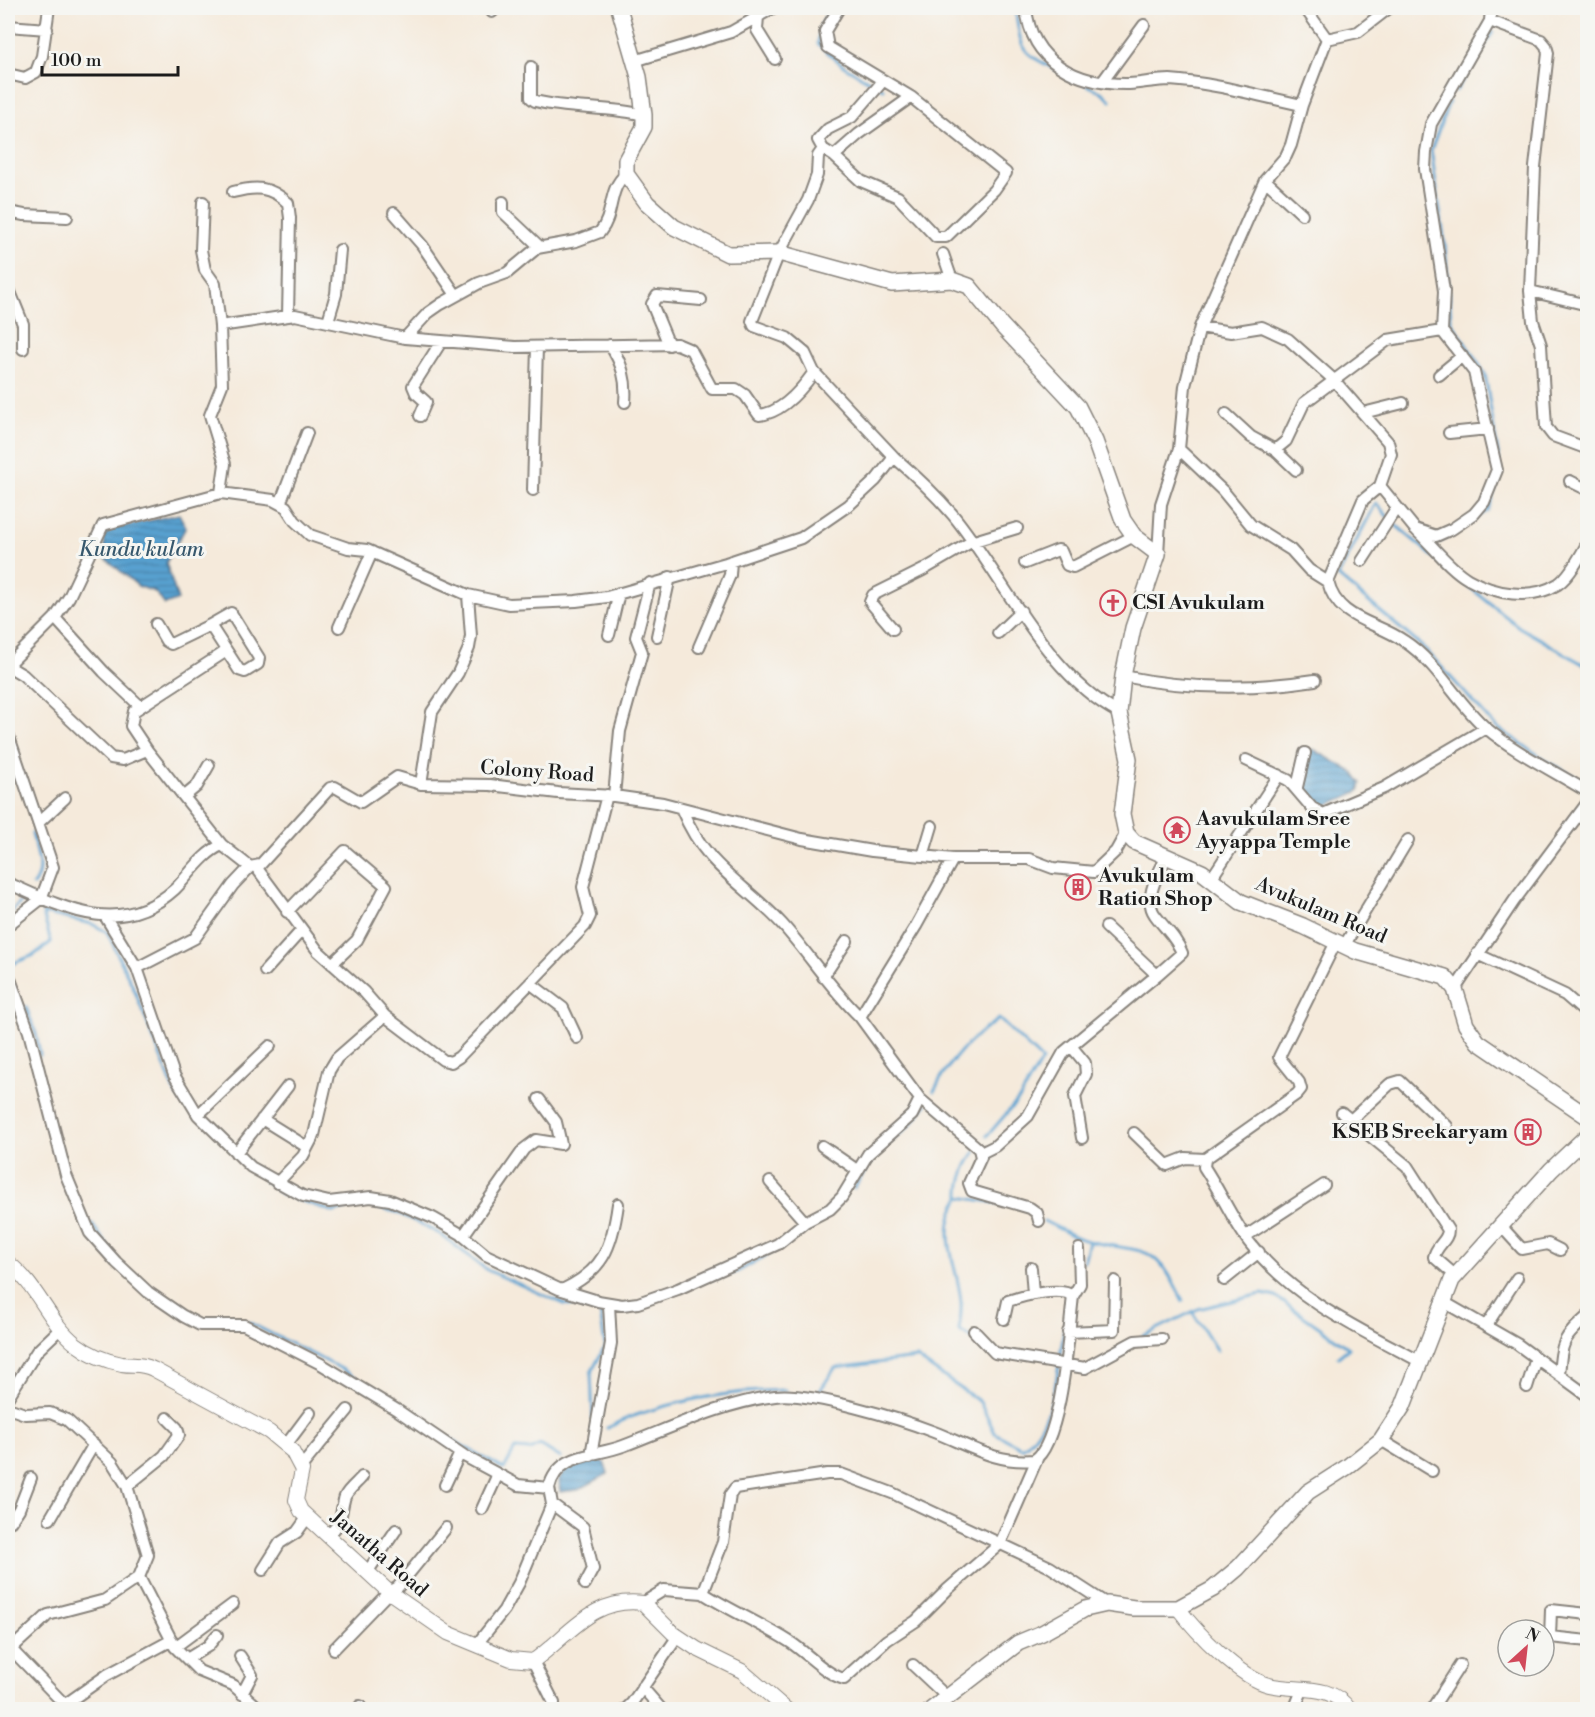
<svg xmlns="http://www.w3.org/2000/svg" width="1595" height="1717" viewBox="0 0 1595 1717" font-family="'Libre Bodoni',serif">
<defs>
<pattern id="water-rules" width="6" height="5" patternUnits="userSpaceOnUse" patternTransform="scale(1.5)"><rect width="6" height="5" fill="#59a1d0"/><path d="M0 2.5h6" fill="none" stroke="#4982a8"/></pattern>
</defs>
<rect width="100%" height="100%" fill="#f6f6f2"/>
<filter id="ink" filterUnits="userSpaceOnUse"><feTurbulence type="fractalNoise" baseFrequency=".0167" numOctaves="2"/><feDisplacementMap in="SourceGraphic" scale="12" xChannelSelector="R" yChannelSelector="G"/><feConvolveMatrix kernelMatrix="1 2 1 2 8 2 1 2 1" color-interpolation-filters="sRGB"/></filter>
<filter id="wash" filterUnits="userSpaceOnUse"><feTurbulence type="fractalNoise" baseFrequency=".008" numOctaves="4" result="noise"/><feDisplacementMap in="SourceGraphic" scale="24" xChannelSelector="R" yChannelSelector="G"/><feGaussianBlur stdDeviation="1.35" result="paint"/><feColorMatrix in="noise" values="0 0 0 0 0 0 0 0 0 0 0 0 0 0 0 0 0 1.4 0 .05"/><feComposite in="paint" operator="in"/></filter>
<g filter="url(#wash)">
<rect width="100%" height="100%" fill="#f5eadb"/>
<path fill="url(#water-rules)" stroke="#3a5e76" stroke-width="1.5" d="M179 514 186 527 166 563 178 600 165 605 155 592 138 586 105 558 104 530Z
M1313 749 1354 773 1361 783 1359 791 1322 808 1297 778 1307 752Z
M595 1460 604 1462 608 1474 578 1490 560 1492 559 1479 566 1470Z"/>
<g fill="none" stroke-linecap="round" stroke-linejoin="round">
<path stroke="#59a1d0" stroke-width="3" d="M830 8 820 28 818 44 845 67 883 89
M1015 8C1022 51 1018 51 1059 71
M1500 12 1501 8
M1081 82 1103 93 1111 101
M1456 91 1493 32
M1448 285 1445 245 1431 150 1449 102
M1449 292 1451 321 1485 374 1499 460
M1388 517 1376 503 1338 576 1425 649 1495 726 1550 763 1588 784
M1392 522 1442 564
M1439 542 1488 510 1499 476
M1461 580 1519 627 1588 667
M32 833C36 851 45 869 33 885
M8 915 24 899
M11 970 9 965 34 955 51 942 43 913 92 924 107 932 134 989 175 1093 189 1110
M26 1007 36 1034 40 1055
M934 1091C949 1060 970 1038 999 1019L1042 1060 1020 1098 987 1136
M975 1152C966 1164 959 1182 960 1197L997 1203
M264 1180 282 1194 334 1212 361 1204 396 1212 440 1234 487 1270 564 1304 602 1310
M854 1188 876 1154 910 1125 926 1105
M960 1197C936 1235 958 1264 961 1302 962 1311 960 1321 959 1331L976 1340
M1044 1221C1059 1228 1076 1239 1092 1242 1150 1254 1155 1243 1183 1301
M92 1224 107 1245
M782 1247 824 1218
M1084 1261 1089 1242
M712 1279 737 1272 774 1251
M1193 1313 1217 1351
M190 1314 205 1321
M248 1322 340 1368 407 1411
M1143 1336 1198 1309 1262 1294 1276 1297 1349 1348 1338 1357
M812 1394 819 1392 835 1368 917 1358 980 1402 995 1433 1022 1448C1059 1422 1058 1358 1066 1318
M593 1420 591 1373 605 1346 600 1311
M607 1428C614 1425 621 1421 628 1418 677 1400 733 1391 785 1390
M442 1434 504 1469 515 1449 530 1450 540 1445 561 1458"/>
</g>
</g>
<g filter="url(#ink)">
<g fill="none" stroke-linecap="round" stroke-linejoin="round">
<g stroke="#88837c" stroke-width="14">
<path id="minor" d="M749 8 758 16 757 30 775 59
M1026 8C1031 62 1077 85 1129 84 1143 83 1157 80 1170 80 1215 83 1259 96 1302 105
M492 12 496 8
M1490 21 1541 40 1546 46 1548 53 1535 167 1530 291 1588 305
M8 26 47 29
M1327 39 1358 32 1389 8
M634 61 731 32 773 8
M531 67V98L535 101C571 110 608 106 644 115
M8 74 25 78 36 72 42 56 49 8
M1103 81 1144 25
M823 149 818 140 828 129 852 117 883 81
M834 156 861 181 898 197 936 237H946L994 190 1006 173 911 97
M1265 180 1302 214
M233 192C256 186 270 186 288 203L290 218 288 316
M203 202 201 250 205 270 215 284 220 326
M503 202V212L540 247
M8 212 24 215 67 217
M394 213 422 245 456 295
M943 254 952 280
M8 287 23 324V349
M1530 291 1533 321 1541 345 1546 427 1553 436 1588 449
M328 321 336 294 340 250
M1200 327 1231 332 1262 327 1288 339 1334 380 1388 442 1391 454 1380 486 1363 500 1328 582C1337 620 1376 621 1404 641 1438 663 1456 702 1486 728 1516 753 1554 771 1588 792
M405 338 515 347 677 344 691 350 712 389H736L745 395 759 415C782 413 802 389 814 372
M610 345C622 363 627 380 625 402
M669 345 652 304 657 296 701 300
M1439 375 1462 356
M1363 413 1403 403
M1226 414 1251 437 1275 450 1286 441 1304 403 1388 340 1442 331
M420 416 426 402 416 393 413 386 441 342
M1449 433 1488 429
M1179 449 1223 491 1251 525 1291 550 1309 570 1328 582
M1275 450 1296 470
M894 457C915 475 935 494 953 515 1004 577 1045 674 1119 713
M1570 481 1588 490
M1380 486 1415 529 1436 536 1452 529 1474 514 1484 502 1497 470 1474 372 1442 331 1444 291 1425 169 1426 152 1431 124 1490 21 1491 8
M533 490 537 347
M221 493 225 464 210 415 222 385 220 326 295 315 405 338 428 313 441 304 479 283 507 273 537 248 576 241 600 232C615 214 607 190 626 174
M280 504 307 433
M1417 531C1433 546 1449 568 1468 579 1494 594 1531 601 1558 584 1570 576 1581 555 1588 542
M1158 554 1161 504 1179 449 1185 386 1200 327 1265 180 1286 156 1291 145 1302 105 1327 39 1305 8
M1362 561 1397 507
M1025 563 1058 550 1061 551 1067 565 1073 567 1134 536
M231 613 259 658 258 664 245 672 239 670 210 625Z
M55 618 104 672 140 706
M156 624 166 641 171 644 210 625
M339 627 372 552
M893 629 870 602 873 595 923 570 971 542 1017 528
M998 633 1021 611
M609 635 619 593
M657 636 670 577
M699 647 730 575 731 561
M8 665 55 618 69 597 103 525 221 493 273 500 286 507 295 521 310 535 348 548 367 550 468 595 509 604 576 601 607 597 726 563 801 538 849 505 876 480 894 457 814 372 805 353 787 338 754 326 752 321 779 253 808 200 817 175 818 156 823 149 834 156 859 134 911 97 828 47 825 31 839 8
M8 666 23 675 111 758 123 760 147 750 131 726 134 711 225 652
M1123 676C1185 689 1251 690 1315 680
M8 734 53 867 41 899 8 925
M147 750 222 845
M1246 760 1288 780 1312 808 1323 814 1384 788 1486 728
M421 784 432 712 458 673 469 648 471 636 468 595
M1297 787 1305 753
M185 796 197 786 209 765
M614 796 620 731 642 652 636 637 650 583
M682 810C706 868 743 882 782 924 809 954 830 988 860 1017L916 926 953 859
M38 823 65 798
M923 856 932 826
M256 867 318 951 364 992 385 1016 443 1060 451 1062 459 1057 585 926 590 916 583 887 607 795
M1211 879 1279 775
M8 883C65 909 121 938 175 889 190 874 203 853 222 845L250 867 260 865 330 788 335 787 361 802 397 777 421 784 490 785 558 793 614 796 663 803 802 839 872 851 953 859H1029L1053 868 1094 872 1116 851 1126 833
M287 912 345 851 386 886 357 940 332 964
M105 916 137 968 174 1075 198 1115 251 1167 303 1196 329 1202 371 1197 390 1200 433 1218 461 1234 486 1255 559 1289 598 1301 622 1305 638 1303 678 1289 778 1244 805 1222 830 1209 842 1197 868 1154 912 1115 920 1099
M1344 946 1408 840
M1477 954 1565 995 1588 1015
M137 968 195 938 233 885 250 867
M265 971 301 931
M8 973 29 1032 66 1175 90 1233 116 1262 148 1292 183 1316 200 1325H244L321 1364 397 1410 466 1457 518 1485 549 1488C558 1452 594 1457 623 1446 673 1427 722 1403 775 1396 808 1391 901 1419 934 1432 968 1445 996 1464 1034 1460 1062 1444 1069 1329 1073 1296 1060 1286 1023 1296 1008 1301L1004 1319
M1157 975 1182 953C1176 937 1165 929 1155 915 1143 899 1158 874 1166 858
M823 977 847 941
M530 983 563 1008 577 1038
M1455 989 1514 901 1588 802
M860 1017 920 1099 979 1149 981 1157 969 1183 972 1191 1030 1208 1037 1213 1039 1221
M1071 1046 1085 1063 1086 1074 1075 1096 1082 1138
M1342 1113 1407 1166 1448 1230C1448 1241 1436 1245 1434 1257L1456 1276
M198 1115 270 1046
M262 1119 307 1147
M1352 1119 1390 1084 1400 1081 1447 1126
M1134 1133 1167 1165 1185 1158 1205 1159 1204 1167C1220 1191 1232 1219 1249 1242 1293 1299 1359 1329 1421 1362
M822 1146 857 1170
M236 1153 288 1086
M981 1153 995 1146 1028 1116 1064 1052 1157 975 1106 927
M1205 1159 1297 1094 1301 1089 1299 1082 1279 1057 1336 942
M770 1182 805 1222
M277 1183 303 1156 314 1135 329 1071 337 1058 385 1016
M1501 1226 1522 1249 1548 1244 1560 1250
M463 1236 524 1149 536 1140 561 1144 556 1122 539 1099
M1246 1236 1324 1185
M1031 1268 1033 1294
M1224 1280 1259 1252
M562 1290C603 1271 612 1248 618 1204
M1073 1296 1080 1284 1079 1249
M1442 1301 1517 1344 1588 1396
M1486 1326 1517 1278
M974 1331 995 1353 1085 1368 1135 1341 1162 1339
M1068 1332 1114 1330 1115 1281
M1559 1375C1562 1341 1562 1339 1588 1316
M1527 1387 1536 1358
M8 1397 37 1351 60 1329
M8 1408 25 1414 50 1413 67 1420 112 1462 127 1486 148 1555 139 1577 105 1600 48 1615 11 1649 70 1710
M1381 1440 1432 1471
M286 1445 310 1413
M591 1455 611 1343 609 1304
M1037 1459 1000 1544 948 1589 916 1621 887 1640 844 1679C825 1674 807 1653 790 1642 762 1624 731 1611 703 1593L723 1542 730 1495 735 1488 827 1474H841L892 1493 1050 1567 1107 1604
M301 1467 348 1410
M445 1485 460 1453
M127 1486 164 1456 179 1435 177 1428 167 1418
M552 1504 583 1527 593 1569 585 1584
M482 1509 498 1474
M50 1519 94 1444
M8 1520 11 1521 19 1509 31 1478
M328 1534C343 1525 340 1514 344 1500 345 1492 357 1483 362 1477
M263 1570 280 1543 297 1532 307 1518
M368 1571 396 1530
M139 1577 175 1647 199 1671 233 1685 261 1710
M643 1603 664 1590 703 1593
M1588 1614 1551 1610 1550 1637 1588 1641
M477 1644 504 1610 519 1583 552 1504 549 1488
M175 1647 233 1604
M334 1649 389 1592 398 1587 446 1528
M240 1656 252 1675 242 1694
M187 1659 208 1646 217 1635
M533 1661 554 1703 551 1710
M913 1665 947 1697
M642 1687 662 1710
M57 1710 107 1675 172 1640
M358 1710 360 1706
M625 1710 632 1703 678 1636
M1294 1710 1303 1688
M1431 1710 1460 1665"/>
</g>
<g stroke="#88837c" stroke-width="16">
<path id="tertiary" d="M8 1263C38 1285 48 1322 76 1344 89 1354 106 1361 122 1364 135 1366 140 1363 153 1369L269 1432 292 1451 302 1470 296 1500 301 1511 389 1592 448 1633 511 1659 533 1661C569 1636 593 1596 643 1603L673 1633 697 1649 742 1671 787 1710
M1178 1608C1196 1632 1240 1678 1269 1685 1298 1692 1330 1682 1350 1710"/>
</g>
<g stroke="#88837c" stroke-width="18">
<path id="secondary" d="M619 8 639 77 644 115V127L626 160V174L647 203 674 227 728 254 779 253 892 284 952 280 969 286 1002 326 1078 407 1095 441 1123 520 1134 536 1158 554 1133 628 1123 676 1119 713 1129 759 1122 814 1126 833 1134 842 1202 872 1241 902 1303 926 1355 951 1445 977 1455 989 1466 1025 1478 1042 1588 1117
M931 1710 1018 1643 1042 1633 1085 1609 1107 1604 1134 1608H1178L1213 1589 1238 1568 1308 1492 1347 1467 1381 1440 1403 1406 1452 1280 1551 1170 1588 1135"/>
</g>
<use href="#minor" stroke="#fff" stroke-width="10"/>
<use href="#tertiary" stroke="#fff" stroke-width="14"/>
<use href="#secondary" stroke="#fff" stroke-width="15"/>
</g>
</g>
<defs>
<g id="church-ring" transform="scale(1.35)"><circle r="9.5" fill="#f6f6f2" stroke="#d1495b" stroke-width="1.5"/><path d="M-1.2-6h2.4v3.5h3.3v2.4h-3.3V6h-2.4V-.1h-3.3v-2.4h3.3Z" fill="#d1495b"/></g>
<g id="temple-ring" transform="scale(1.35)"><circle r="9.5" fill="#f6f6f2" stroke="#d1495b" stroke-width="1.5"/><path d="M0-6L5-2H3V0L6.5 2.5H4V6H1.5V3h-3V6H-4V2.5H-6.5L-3 0V-2H-5Z" fill="#d1495b"/></g>
<g id="building-ring" transform="scale(1.35)"><circle r="9.5" fill="#f6f6f2" stroke="#d1495b" stroke-width="1.5"/><path d="M-4-6H4V6H1V3H-1V6H-4ZM-2.5-4.3h1.7v1.8h-1.7ZM.8-4.3h1.7v1.8H.8ZM-2.5-1h1.7V.8h-1.7ZM.8-1h1.7V.8H.8Z" fill="#d1495b"/></g>
</defs>
<g fill-rule="evenodd">
<use href="#church-ring" x="1113" y="603"/>
<use href="#temple-ring" x="1177" y="830"/>
<use href="#building-ring" x="1078" y="887"/>
<use href="#building-ring" x="1528" y="1132"/>
</g>
<g text-anchor="middle" dominant-baseline="central" stroke-width="6" stroke-linejoin="round" paint-order="stroke">
<g font-size="20" font-weight="bold" fill="#1c1c1c" stroke="#f6f6f2" text-anchor="start">
<text x="1132" y="603">CSI Avukulam</text>
<text x="1196" y="819">Aavukulam Sree<tspan x="1196" dy="23">Ayyappa Temple</tspan></text>
<text x="1098" y="876">Avukulam<tspan x="1098" dy="23">Ration Shop</tspan></text>
<text x="1508" y="1132" text-anchor="end">KSEB Sreekaryam</text>
</g>
<g font-size="20" fill="#1c1c1c" stroke="#f6f6f2">
<text transform="translate(537 772) rotate(4)">Colony Road</text>
<text transform="translate(1321 911) rotate(23)">Avukulam Road</text>
<text transform="translate(379 1554) rotate(41)">Janatha Road</text>
</g>
<g font-size="21" font-style="italic" fill="#37586d" stroke="#f6f6f2">
<text x="141" y="550">Kundu kulam</text>
</g>
</g>
<rect width="1595" height="1717" fill="none" stroke="#f6f6f2" stroke-width="30"/>
<g transform="translate(1526 1648) rotate(27)"><circle r="28" fill="#f6f6f2" stroke="#9f9f9c" stroke-width="1.5"/>
<path d="M0-4.5L10 22L0 15L-10 22Z" fill="#d1495b"/>
<text y="-9" font-size="16" font-weight="bold" text-anchor="middle" fill="#1c1c1c">N</text>
</g>
<path d="M42 66v9h136v-9" fill="none" stroke="#1c1c1c" stroke-width="3"/>
<text x="51" y="66" font-size="18" fill="#1c1c1c" stroke="#f6f6f2" stroke-width="4.5" paint-order="stroke">100 m</text>
</svg>
